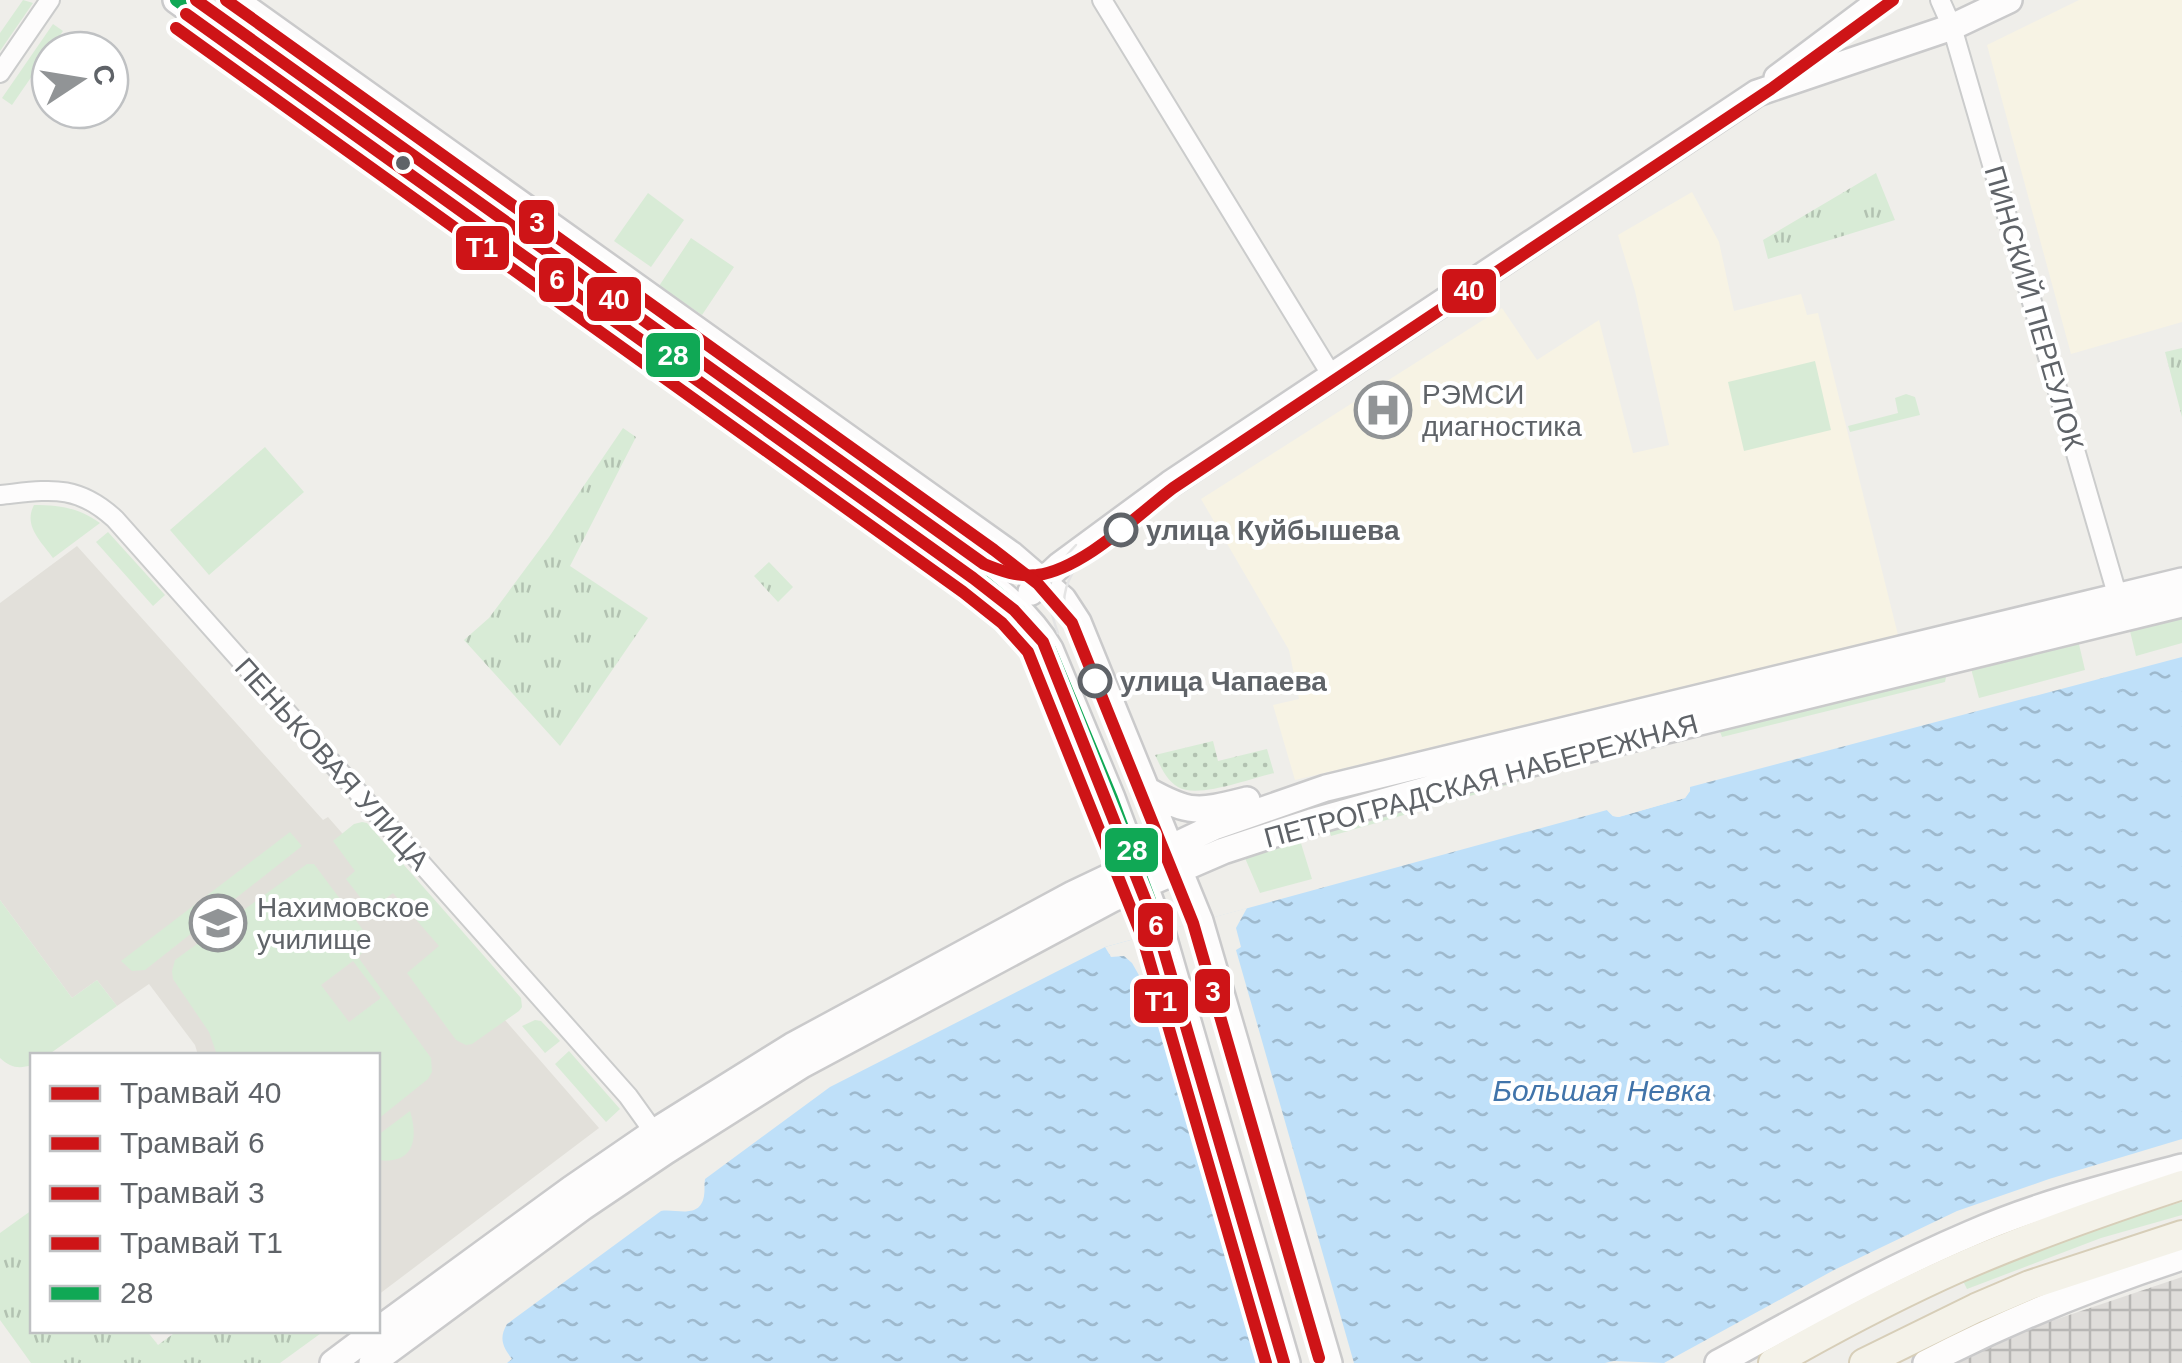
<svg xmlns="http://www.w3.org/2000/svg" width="2182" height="1363" viewBox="0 0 2182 1363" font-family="Helvetica,sans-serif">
<defs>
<pattern id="industrial-grid" width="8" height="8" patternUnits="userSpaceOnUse" patternTransform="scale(2.5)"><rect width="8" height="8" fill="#dfddda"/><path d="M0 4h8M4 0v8" fill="none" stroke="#b8b7b5"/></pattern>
<pattern id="park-tufts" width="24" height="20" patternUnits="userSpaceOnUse" patternTransform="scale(2.5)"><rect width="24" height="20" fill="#d8ebd6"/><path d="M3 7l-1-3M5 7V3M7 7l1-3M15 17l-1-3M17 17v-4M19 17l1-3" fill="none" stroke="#b2c2b1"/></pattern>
<pattern id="garden-dots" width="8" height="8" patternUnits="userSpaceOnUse" patternTransform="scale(2.5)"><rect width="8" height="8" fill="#d8ebd6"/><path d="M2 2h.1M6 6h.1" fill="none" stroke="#b2c2b1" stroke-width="1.8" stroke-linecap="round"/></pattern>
<pattern id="water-ripples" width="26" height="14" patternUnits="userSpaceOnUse" patternTransform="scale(2.5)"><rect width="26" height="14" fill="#bfe0f9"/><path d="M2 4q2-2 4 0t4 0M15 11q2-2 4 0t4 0" fill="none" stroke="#9eb9cd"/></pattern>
</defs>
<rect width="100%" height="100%" fill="#efeeea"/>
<path fill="#f7f3e4" d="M2079 0H2182V322L2071 354 1987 45Z
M1692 192 1719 242 1734 311 1801 294 1807 315 1818 313 1898 635 1295 780 1273 705 1299 699 1289 650 1201 499 1502 308 1537 360 1599 320 1633 453 1669 445 1635 291 1618 235Z"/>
<path fill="url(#industrial-grid)" d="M2182 1277V1363H1958L2001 1338Z"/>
<path fill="#e2e0da" d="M77 546 323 820 328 817 599 1128 378 1295V1056L198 1055 195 1045 149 984 117 1006 97 980 72 998 0 900V603Z"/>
<path fill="#d8ebd6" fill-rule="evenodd" d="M23 0 33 3 0 51V33Z
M53 24 63 31 12 105 2 98Z
M648 193 684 220 651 267 614 241Z
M691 238 734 267 702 315 659 286Z
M1815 361 1831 430 1744 451 1728 382Z
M265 447 304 492 209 575 170 530Z
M34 505C60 505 79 508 100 523L53 558C41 541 23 526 34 505Z
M108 532 165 595 153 606 96 542Z
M2182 613V643L2136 656 2129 627Z
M2078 640 2085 670 1979 698 1970 665Z
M1943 674 1946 677 1945 682 1722 737 1719 729Z
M1576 760 1581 764 1331 836 1329 829Z
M362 822 367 823 521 998 522 1007 519 1011 472 1044 466 1045 456 1040 407 973 439 946 393 893 376 906H367L346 879 355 871 333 841 354 824Z
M290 832 302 846 145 970 132 971 121 961Z
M1300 840 1312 879 1260 893 1245 858Z
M307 864H314L369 938 370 945 358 957 431 1058 432 1072 428 1079 378 1119V1056L217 1055 209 1032 173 979 172 971 175 960ZM353 961 381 998 349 1022 321 985Z
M0 900 72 998 97 980 117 1006 48 1055 32 1056V1065C19 1069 11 1068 0 1058Z
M535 1020 541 1021 560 1041 545 1053 522 1026Z
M569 1051 620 1109 606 1122 555 1064Z
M410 1111C419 1140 413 1165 378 1160V1135Z
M2182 1202V1215L2101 1238 1967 1289 1963 1281 2101 1226Z"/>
<path fill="url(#park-tufts)" d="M1876 173 1895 220 1768 259 1763 240Z
M2182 348V417L2165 352Z
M1906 394 1915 397 1920 415 1850 432 1848 426 1898 413 1895 398Z
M623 428 636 437 570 566 648 618 560 746 464 640 489 618 549 537Z
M769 562 793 587 778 602 754 576Z
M32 1210V1330L147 1331 158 1345 177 1331H324L280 1363H31L0 1320V1233Z"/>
<path fill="url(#garden-dots)" d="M1213 741 1218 761 1267 749 1274 773C1251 778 1198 799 1178 787 1166 780 1161 767 1155 755Z"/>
<path fill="url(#water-ripples)" d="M2182 657V1139L2049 1179 1957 1211 1834 1270 1664 1363 1614 1361 1605 1363H507L512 1359C502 1346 499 1338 507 1324L661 1211C675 1208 700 1220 704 1196 705 1190 704 1185 705 1179L830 1087 1105 947 1607 810 1613 816 1619 817 1685 798 1690 791V787Z"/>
<path fill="#efeeea" d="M1690 787V791L1685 798 1618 817 1613 816 1607 810 1613 809 1618 812 1683 793 1685 788Z
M1247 908 1236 928 1241 947 1236 950 1354 1363H1265L1154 982 1144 984 1132 963 1124 956 1111 957 1105 947Z"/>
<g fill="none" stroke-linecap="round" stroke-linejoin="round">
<g stroke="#cbcccc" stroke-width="22">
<path id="street" d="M1102 0 1332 376
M1940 0 1952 27 2121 608
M0 73 50 0
M0 495C49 490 76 483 115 519L628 1096 661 1142"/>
</g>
<g stroke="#cacacb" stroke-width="30">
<path id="secondary" d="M176 0 955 557C990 584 1027 610 1050 649L1112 798 1162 932 1287 1363
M235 0 1012 555 1063 599 1078 622 1200 921 1329 1363
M1777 78 1881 0
M1031 592 1060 565 1170 484 1757 93 1952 27 2009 0
M1147 790C1191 815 1199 812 1247 800
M378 1330 571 1189 654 1132 792 1046 1073 894 1214 827 1326 788 2182 581
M333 1363 377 1330
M372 1363 583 1207 666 1151 802 1065 1112 899 1223 851 1311 822 1450 783 2182 604
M1718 1363C1801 1318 1883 1271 1970 1234 2038 1204 2111 1186 2182 1167
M1926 1363C2009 1320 2093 1286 2182 1257"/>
</g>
<g stroke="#d7ceb8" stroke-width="32">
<path id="primary" d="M1773 1363C1833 1329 1895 1296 1958 1268 2031 1236 2106 1210 2182 1185
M1864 1363 1976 1308 2030 1285 2182 1235"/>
</g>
<use href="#street" stroke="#fdfcfc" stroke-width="18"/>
<use href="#secondary" stroke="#fdfcfc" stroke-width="25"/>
<use href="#primary" stroke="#f4f2e9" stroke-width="28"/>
<path stroke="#e4e4e4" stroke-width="2.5" d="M1066 623C1060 595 1067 579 1083 556
M1058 633C1043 592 1046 577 1076 545"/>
<g stroke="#fff" stroke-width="20">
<path id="bus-1" d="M176 0 955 557 1019 610 1050 649 1112 798 1162 932 1287 1363"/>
</g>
<use href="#bus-1" stroke="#10a855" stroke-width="12"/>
<g stroke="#fff" stroke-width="20">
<path id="tram-1" d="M196 0 984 564C1001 571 1018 577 1037 575 1083 569 1136 516 1173 488L1771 89 1893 0"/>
</g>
<g stroke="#fff" stroke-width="20">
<path id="tram-2" d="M186 14 973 578 1014 610 1043 642 1159 934 1284 1363"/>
</g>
<g stroke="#fff" stroke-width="20">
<path id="tram-3" d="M226 0 994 550 1038 584 1072 623 1193 923 1319 1358"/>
</g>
<g stroke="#fff" stroke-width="20">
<path id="tram-4" d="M176 28 963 592 1002 623 1028 652 1143 939 1266 1363"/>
</g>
<use href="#tram-1" stroke="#ce1417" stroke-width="12"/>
<use href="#tram-2" stroke="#ce1417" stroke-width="12"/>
<use href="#tram-3" stroke="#ce1417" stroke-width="12"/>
<use href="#tram-4" stroke="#ce1417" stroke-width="12"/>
</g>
<defs>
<g id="hospital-ring" transform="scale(2.875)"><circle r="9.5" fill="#fff" stroke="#919496" stroke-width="1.5"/><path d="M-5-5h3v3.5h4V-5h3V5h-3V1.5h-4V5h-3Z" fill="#919496"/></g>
<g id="university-ring" transform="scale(2.875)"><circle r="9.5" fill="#fff" stroke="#919496" stroke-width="1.5"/><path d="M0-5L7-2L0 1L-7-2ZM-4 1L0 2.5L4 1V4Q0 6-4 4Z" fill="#919496"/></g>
</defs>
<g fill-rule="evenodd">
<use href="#hospital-ring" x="1383" y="410"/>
<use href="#university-ring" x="218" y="923"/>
</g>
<circle fill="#5f6368" stroke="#fff" stroke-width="4" cx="403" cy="163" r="9"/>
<g fill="#fff" stroke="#5f6368" stroke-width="5">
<circle cx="1121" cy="530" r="15"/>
<circle cx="1095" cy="681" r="15"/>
</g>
<g text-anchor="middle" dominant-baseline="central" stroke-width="8" stroke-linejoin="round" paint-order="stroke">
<g font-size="28" fill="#5f6368" stroke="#fff">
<text transform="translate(2034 308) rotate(74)">ПИНСКИЙ ПЕРЕУЛОК</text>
<text transform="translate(332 764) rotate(48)">ПЕНЬКОВАЯ УЛИЦА</text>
<text transform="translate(1481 781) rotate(-15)">ПЕТРОГРАДСКАЯ НАБЕРЕЖНАЯ</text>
</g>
<g font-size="28" fill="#5f6368" stroke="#fff" text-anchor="start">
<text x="1422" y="394">РЭМСИ<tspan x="1422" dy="32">диагностика</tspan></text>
<text x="257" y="907">Нахимовское<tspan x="257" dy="32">училище</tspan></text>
</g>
<g font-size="28" font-weight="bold" fill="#5f6368" stroke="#fff" text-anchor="start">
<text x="1146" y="530">улица Куйбышева</text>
<text x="1120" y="681">улица Чапаева</text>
</g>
<g font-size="30" font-style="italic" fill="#4174aa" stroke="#fff">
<text x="1602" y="1090">Большая Невка</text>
</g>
</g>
<g stroke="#fff" stroke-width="4">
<rect x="517" y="198" width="39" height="48" rx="10" fill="#ce1417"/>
<rect x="454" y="224" width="57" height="48" rx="10" fill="#ce1417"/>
<rect x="537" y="256" width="39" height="48" rx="10" fill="#ce1417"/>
<rect x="1440" y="267" width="58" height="48" rx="10" fill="#ce1417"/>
<rect x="585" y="275" width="58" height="48" rx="10" fill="#ce1417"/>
<rect x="644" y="331" width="58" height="48" rx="10" fill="#10a855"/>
<rect x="1103" y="826" width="57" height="48" rx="10" fill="#10a855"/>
<rect x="1136" y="901" width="39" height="48" rx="10" fill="#ce1417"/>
<rect x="1193" y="967" width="39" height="48" rx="10" fill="#ce1417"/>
<rect x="1132" y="977" width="58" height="48" rx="10" fill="#ce1417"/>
</g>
<g font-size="28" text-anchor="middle" font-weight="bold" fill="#fff">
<text x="537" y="232">3</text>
<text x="482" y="257">Т1</text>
<text x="557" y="289">6</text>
<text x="1469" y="300">40</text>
<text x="614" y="309">40</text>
<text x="673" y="365">28</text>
<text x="1132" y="860">28</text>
<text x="1156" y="935">6</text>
<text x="1213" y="1001">3</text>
<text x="1161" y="1011">Т1</text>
</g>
<rect x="30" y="1053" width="350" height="280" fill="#ffffff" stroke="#bfc1c3" stroke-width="2.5"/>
<rect x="50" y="1086" width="50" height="15" fill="#ce1417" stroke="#bfc1c3" stroke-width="2.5"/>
<text x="120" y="1103" font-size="30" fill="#5f6368">Трамвай 40</text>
<rect x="50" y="1136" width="50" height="15" fill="#ce1417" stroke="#bfc1c3" stroke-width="2.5"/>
<text x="120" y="1153" font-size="30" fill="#5f6368">Трамвай 6</text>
<rect x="50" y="1186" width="50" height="15" fill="#ce1417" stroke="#bfc1c3" stroke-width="2.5"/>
<text x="120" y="1203" font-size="30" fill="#5f6368">Трамвай 3</text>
<rect x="50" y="1236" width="50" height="15" fill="#ce1417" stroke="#bfc1c3" stroke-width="2.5"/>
<text x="120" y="1253" font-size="30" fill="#5f6368">Трамвай Т1</text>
<rect x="50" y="1286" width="50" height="15" fill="#10a855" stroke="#bfc1c3" stroke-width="2.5"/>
<text x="120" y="1303" font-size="30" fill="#5f6368">28</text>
<g transform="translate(80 80) rotate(78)"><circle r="48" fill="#ffffff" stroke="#bfc1c3" stroke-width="2.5"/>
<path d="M0-8L18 38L0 25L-18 38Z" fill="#919496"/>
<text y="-15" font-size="28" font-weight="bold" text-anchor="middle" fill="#5f6368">С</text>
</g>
</svg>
